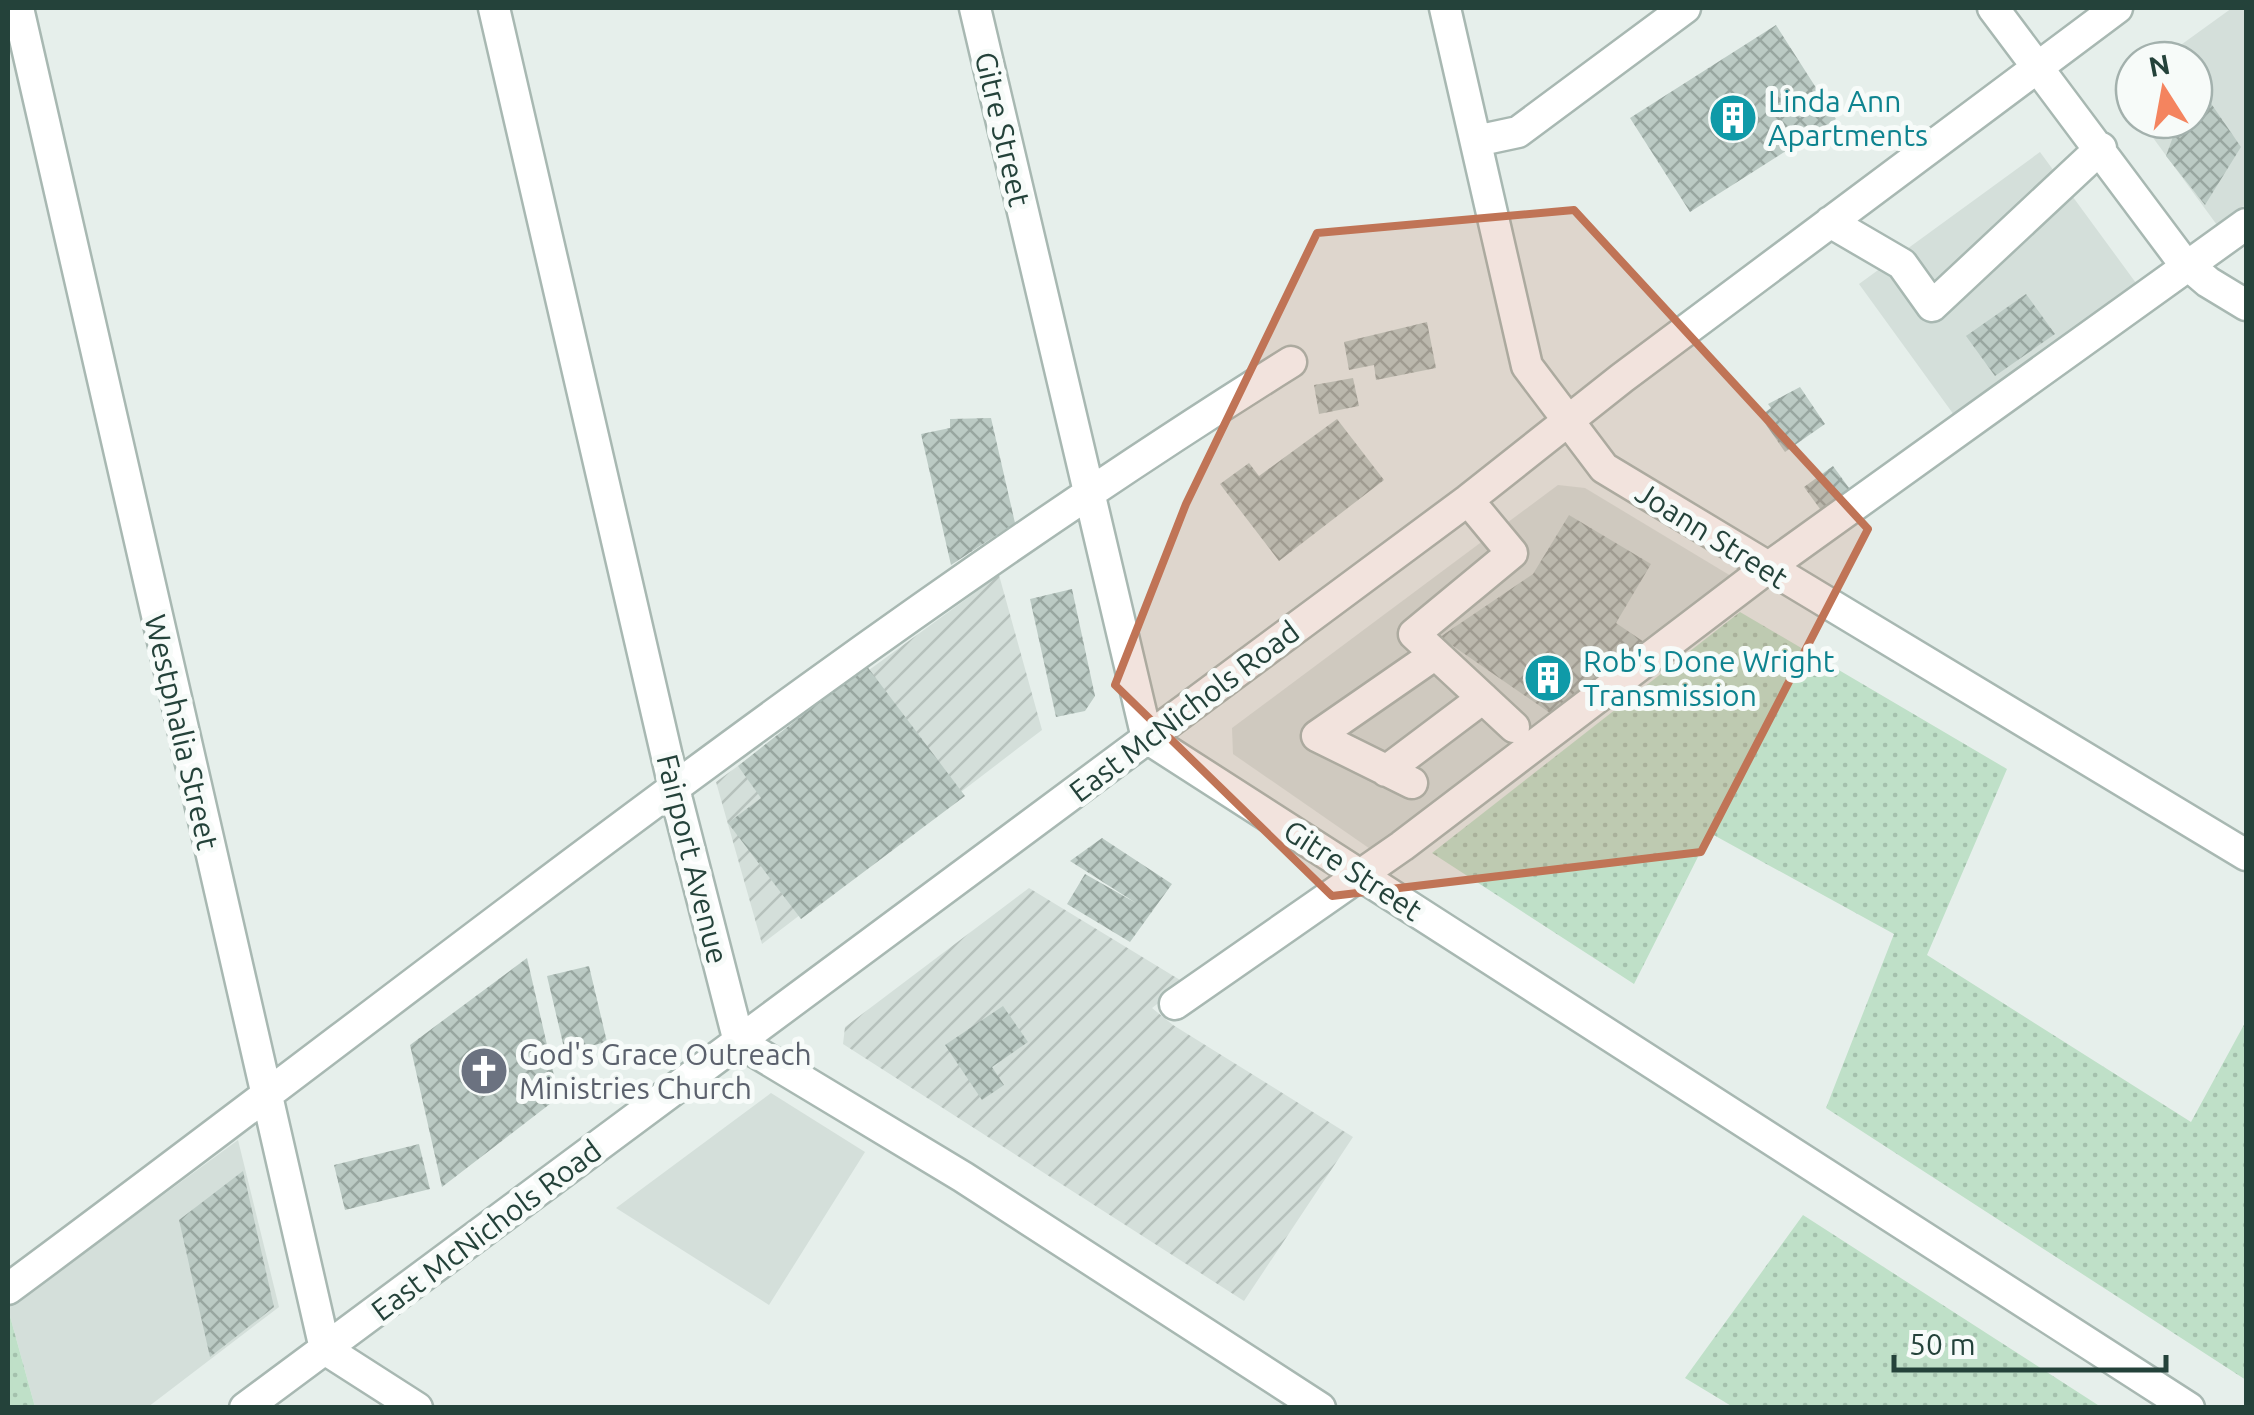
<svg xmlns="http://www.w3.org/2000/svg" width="2254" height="1415" viewBox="0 0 2254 1415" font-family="Ubuntu,sans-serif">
<defs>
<pattern id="industrial-furrows" width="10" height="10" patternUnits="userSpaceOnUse" patternTransform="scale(2.5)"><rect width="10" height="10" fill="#d4dfda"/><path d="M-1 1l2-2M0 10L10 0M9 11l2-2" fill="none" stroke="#b6c1bc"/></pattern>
<pattern id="grass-dots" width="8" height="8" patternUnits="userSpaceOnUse" patternTransform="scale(2.5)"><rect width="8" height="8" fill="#bfe0c8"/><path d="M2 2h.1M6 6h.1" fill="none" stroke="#a4c1ad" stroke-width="1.8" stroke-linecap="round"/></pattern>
<pattern id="building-cross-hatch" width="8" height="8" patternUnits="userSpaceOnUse" patternTransform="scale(2.5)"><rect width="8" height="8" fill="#bbcac4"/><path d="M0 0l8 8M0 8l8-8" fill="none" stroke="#98a6a0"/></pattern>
</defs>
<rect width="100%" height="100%" fill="#e6efeb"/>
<path fill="#d4dfda" d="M2232 8H2246V204L2217 225 2140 120H2194V60H2160Z
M2040 152 2136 283 1954 415 1859 284Z
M1558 485 1585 488 1736 579 1376 853 1233 754 1232 728Z
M771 1093 865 1152 769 1305 616 1208Z
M238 1140 279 1307 148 1407H35L8 1309Z"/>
<path fill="url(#industrial-furrows)" d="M999 575 1042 730 762 944 716 782Z
M1029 888 1185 983 1152 1008 1173 1025 1353 1137 1244 1301 843 1044 845 1027Z"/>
<path fill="url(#grass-dots)" d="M1740 612 2007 769 1927 955 2191 1122 2246 1021V1380L1826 1108 1894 934 1710 833 1634 984 1432 853Z
M1803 1215 2101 1407H1733L1685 1378Z
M8 1309 35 1407H8Z"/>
<path fill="url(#building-cross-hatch)" d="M1776 25 1836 119 1690 212 1630 118Z
M2194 96 2210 102 2241 147 2205 205 2166 156 2179 120H2194Z
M2026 294 2055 334 1995 376 1966 336Z
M1427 322 1436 368 1376 380 1374 365 1349 370 1344 342Z
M1353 378 1359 406 1319 414 1314 385Z
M1800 387 1825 424 1785 452 1760 416 1771 408 1768 404Z
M991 418 1015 523 951 565 921 434 950 428V419Z
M1337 419 1384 480 1279 561 1220 484 1249 463 1259 476Z
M1833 466 1852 492 1823 513 1804 487Z
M1569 515 1651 564 1616 623 1644 642 1550 713 1440 637 1533 574Z
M1072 589 1095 696 1085 711 1056 717 1030 599Z
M866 665 965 796 801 919 728 823 761 798 738 766Z
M1102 838 1172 884 1130 942 1067 904 1085 874 1136 903 1070 861Z
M527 958 559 1097 442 1187 410 1045Z
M589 966 607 1042 565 1052 547 976Z
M1003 1006 1028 1042 992 1067 1004 1085 982 1100 945 1045Z
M419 1144 430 1189 345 1210 334 1165Z
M243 1171 274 1307 210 1357 179 1220Z"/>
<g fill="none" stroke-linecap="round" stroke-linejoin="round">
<g stroke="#a8b8b2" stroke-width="35">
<path id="minor" d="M18 8 325 1349 417 1408
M494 8 677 800 739 1042 963 1177 1320 1408
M975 8 1147 738 2189 1408
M1445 8 1527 366 1604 468 2246 855
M1993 8 2180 258 2208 282 2246 305
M1476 141 1518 132 1685 8
M1830 222 1902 264 1932 306 2101 148
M1468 500 1512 553 1414 634 1514 727
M1386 771 1483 698
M1412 783 1317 736 1434 655
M1175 1004 1402 846 1766 569 2246 224
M8 1289C432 975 843 642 1291 362
M245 1408 1468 500 1622 378 2117 8"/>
</g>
<use href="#minor" stroke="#fff" stroke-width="30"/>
</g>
<path fill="#c07456" fill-opacity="0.2" stroke="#c07456" stroke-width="8" stroke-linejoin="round" d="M1574 210 1868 529 1701 852 1332 896 1115 685 1186 504 1317 233Z"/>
<defs>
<g id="building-disc" transform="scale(2.5)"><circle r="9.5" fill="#0f9aa8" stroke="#f7fbf9"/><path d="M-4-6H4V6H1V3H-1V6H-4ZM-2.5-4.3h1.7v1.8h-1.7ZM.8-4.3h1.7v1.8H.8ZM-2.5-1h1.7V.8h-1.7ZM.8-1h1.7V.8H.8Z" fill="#fff"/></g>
<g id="church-disc" transform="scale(2.5)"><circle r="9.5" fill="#6b7280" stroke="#f7fbf9"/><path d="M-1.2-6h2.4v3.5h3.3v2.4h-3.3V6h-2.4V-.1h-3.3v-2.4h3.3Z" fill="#fff"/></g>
</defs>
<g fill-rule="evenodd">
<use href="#building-disc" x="1733" y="118"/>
<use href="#building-disc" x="1548" y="678"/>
<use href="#church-disc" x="484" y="1071"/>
</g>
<g text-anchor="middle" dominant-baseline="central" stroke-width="10" stroke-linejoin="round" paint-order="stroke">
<g font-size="30" fill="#0d838f" stroke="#f7fbf9" text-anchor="start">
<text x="1768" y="101">Linda Ann<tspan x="1768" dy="34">Apartments</tspan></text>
<text x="1583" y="661">Rob's Done Wright<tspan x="1583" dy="34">Transmission</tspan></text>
</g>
<g font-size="30" fill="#24423a" stroke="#f7fbf9">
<text transform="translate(1003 129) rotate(77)">Gitre Street</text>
<text transform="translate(1712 535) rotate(32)">Joann Street</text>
<text transform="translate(1184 711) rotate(-37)">East McNichols Road</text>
<text transform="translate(182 732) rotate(77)">Westphalia Street</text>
<text transform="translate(693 859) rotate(76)">Fairport Avenue</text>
<text transform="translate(1353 870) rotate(33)">Gitre Street</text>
<text transform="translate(486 1230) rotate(-37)">East McNichols Road</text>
</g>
<g font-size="30" fill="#5b616d" stroke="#f7fbf9" text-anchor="start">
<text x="519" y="1054">God's Grace Outreach<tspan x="519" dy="34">Ministries Church</tspan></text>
</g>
</g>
<rect width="2254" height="1415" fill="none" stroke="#24423a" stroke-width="20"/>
<g transform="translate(2164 90) rotate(349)"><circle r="48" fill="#f7fbf9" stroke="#a3b1ad" stroke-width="2.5"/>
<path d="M0-8L18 38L0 25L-18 38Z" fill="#f4845f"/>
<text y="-15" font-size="28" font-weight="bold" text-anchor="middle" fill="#24423a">N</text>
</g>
<path d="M1894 1355v15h272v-15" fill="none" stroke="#24423a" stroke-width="5"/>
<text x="1909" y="1355" font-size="30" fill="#24423a" stroke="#f7fbf9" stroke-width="8" paint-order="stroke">50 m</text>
</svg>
